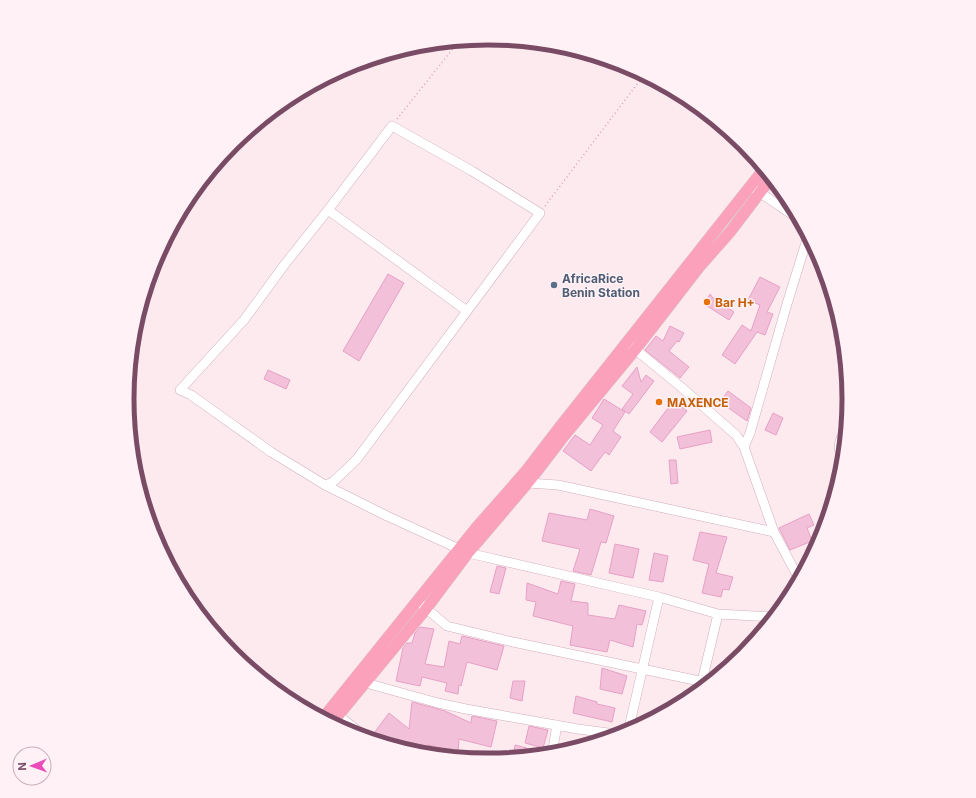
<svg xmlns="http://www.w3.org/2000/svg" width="976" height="798" viewBox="0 0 976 798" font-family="Inter,sans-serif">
<rect width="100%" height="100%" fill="#fdeaef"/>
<path fill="#f3c0da" stroke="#e7a0c5" d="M388 274 404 283 359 361 343 351Z
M760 277 780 287 767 312 773 314 765 335 757 332 735 364 722 355 742 325 751 331 760 305 748 300Z
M710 294 713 298 734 312 729 320 704 304Z
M670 326 684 333 679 342 677 341 669 351 689 367 680 378 645 350 656 336 663 341Z
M637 367 641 382 646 375 654 381 629 414 622 409 633 394 622 386Z
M268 370 290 380 286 389 264 379Z
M728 391 751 408 747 421 720 402Z
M604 399 625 412 613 431 621 437 609 455 605 452 591 471 563 451 575 435 590 445 603 425 592 418Z
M674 400 687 411 662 442 650 432Z
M773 413 783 418 776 435 765 430Z
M710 430 712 442 680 449 677 437Z
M669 460H676L678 483 671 484Z
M590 509 614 516 606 543 601 542 591 575 573 571 580 549 542 541 549 513 587 520Z
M809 514 814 525 807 528 812 541 790 550 779 528Z
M700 532 727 537 716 573 733 577 729 590 723 589 721 597 702 593 709 564 693 560Z
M615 544 639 549 633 578 609 573Z
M654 553 668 556 663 582 649 580Z
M497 566 506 568 499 594 490 592Z
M561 581 575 584 571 601 588 603V615L615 619 619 605 646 611 642 625 637 624 633 647 610 640 607 652 570 645 573 626 533 616 536 602 526 600 527 583 558 594Z
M420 627 434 629 425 664 444 667 449 641 460 644 462 636 504 646 497 670 467 662 461 686 459 685 458 694 445 691 447 683 422 677 420 686 396 681 403 648 407 643H412L415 633Z
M602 668 627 676 622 694 600 689Z
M513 681H525L522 701 510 698Z
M576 696 597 702V704L615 708 612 722 573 713Z
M412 702 445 711 471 723 472 716 497 721 491 747 459 739 458 752 428 745 440 755 417 753 390 745 374 733 389 713 409 729Z
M529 726 548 730 543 748 525 743Z
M515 745 527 748 525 756 513 758Z"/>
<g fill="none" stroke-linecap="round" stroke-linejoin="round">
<g stroke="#d0aebe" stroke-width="10">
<path id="minor" d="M756 190 799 219
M328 210 467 311
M838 335 842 329
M630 345 681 387 736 435 744 447 774 532 799 579
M744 447 750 433 787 304 808 236
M843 461C838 449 837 442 846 431
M524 480 528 483 558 485 774 532
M325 485 333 482 357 459 540 213 472 171 392 126 328 210 285 264 244 320 180 390 191 395 271 452 325 485 387 516 468 553 659 597 718 614 774 617
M422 605 447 626 513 642 709 683
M361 679 366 683 438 703 466 709 578 729 608 733H625
M700 690 718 614
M336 710 339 716 367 738
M628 732 659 597
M552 754 557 725"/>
</g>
<g stroke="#d7c9d1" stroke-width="12">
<path id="major" d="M323 718 476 528 526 471 559 428 764 169
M332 723 426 609 468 553 531 479 564 436 635 350 700 266 730 232 771 178"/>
</g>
<path stroke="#d9a2bf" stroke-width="1.5" stroke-dasharray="1 3" stroke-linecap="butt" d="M397 119 459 41
M545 206 644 75"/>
<use href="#minor" stroke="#fff" stroke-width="9"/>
<use href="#major" stroke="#fca1bb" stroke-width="11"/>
</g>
<circle fill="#5c6f8a" stroke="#fff1f5" stroke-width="1.5" cx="554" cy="285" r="4"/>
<g fill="#e8710a" stroke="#fff1f5" stroke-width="1.5">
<circle cx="707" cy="302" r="4"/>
<circle cx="659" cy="402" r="4"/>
</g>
<g text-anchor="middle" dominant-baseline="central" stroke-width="3" stroke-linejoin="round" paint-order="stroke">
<g font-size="12" font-weight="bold" fill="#4e5e75" stroke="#fff1f5" text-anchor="start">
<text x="562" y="278">AfricaRice<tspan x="562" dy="14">Benin Station</tspan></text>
</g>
<g font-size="12" font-weight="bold" fill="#c56008" stroke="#fff1f5" text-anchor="start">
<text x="715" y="302">Bar H+</text>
<text x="667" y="402">MAXENCE</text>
</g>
</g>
<path d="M0 0H976V798H0ZM134 399a354 354 0 1 1 708 0a354 354 0 1 1-708 0Z" fill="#fff1f5" fill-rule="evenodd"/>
<path fill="none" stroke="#794b65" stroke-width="5" d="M134 399a354 354 0 1 1 708 0a354 354 0 1 1-708 0Z"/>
<g transform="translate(32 766) rotate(268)"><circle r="19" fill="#fff1f5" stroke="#c9afbb"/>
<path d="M0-3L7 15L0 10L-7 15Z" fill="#e94cb8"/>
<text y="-6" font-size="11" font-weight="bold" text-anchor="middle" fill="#794b65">N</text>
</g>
</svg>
